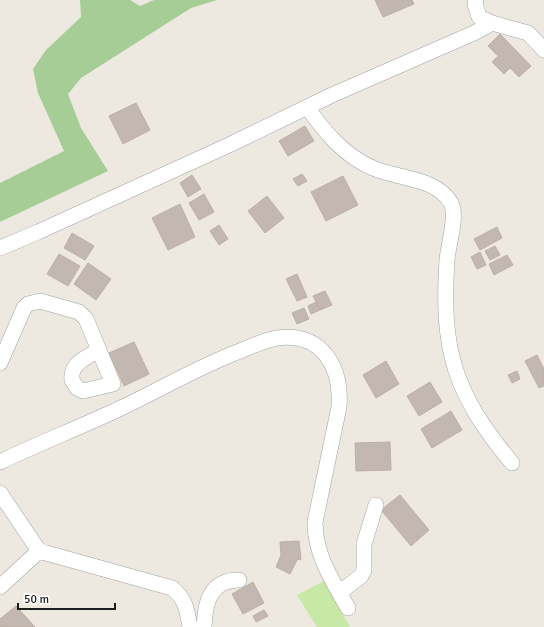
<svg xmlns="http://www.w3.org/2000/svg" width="544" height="627" viewBox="0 0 544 627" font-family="Signika,sans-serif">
<rect width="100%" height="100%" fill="#ede9e1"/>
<path fill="#c8e8a6" d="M324 581 350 627H317L297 595Z"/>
<path fill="#a7cd96" d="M80 0H130L140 6 154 0H217L191 8 81 78 68 94 81 128 108 171 0 222V183L64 151 38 93 33 69 46 50 81 17Z"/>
<path fill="#c2b8b1" stroke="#bfafa4" d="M375 0H412L414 4 383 17Z
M500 34 531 66 519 77 510 68 504 74 492 62 498 56 488 46Z
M136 103 150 130 123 144 109 116Z
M305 126 314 141 288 156 279 141Z
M302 174 307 181 298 186 293 179Z
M192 175 201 189 188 197 180 183Z
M343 176 358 205 326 221 311 192Z
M204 194 214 212 199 220 189 203Z
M267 196 284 218 265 233 248 211Z
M180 204 195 237 168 250 152 218Z
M219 225 228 239 219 245 210 231Z
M497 227 502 238 480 250 474 239Z
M72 233 94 246 85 260 64 248Z
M495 246 500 255 490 260 485 251Z
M480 252 486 265 477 269 471 257Z
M59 254 80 266 68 286 47 274Z
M507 255 513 265 494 275 489 264Z
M88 263 111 279 96 300 74 284Z
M297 274 307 297 297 301 286 279Z
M325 291 332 305 320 310 313 296Z
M316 302 320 310 311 314 308 306Z
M304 308 309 319 297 324 292 313Z
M134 342 149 374 124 386 109 353Z
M537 355 544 369V386L539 388 525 361Z
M386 361 399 384 376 398 363 375Z
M517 371 520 379 512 383 508 375Z
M430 382 442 402 419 416 407 396Z
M451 411 462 430 432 448 421 429Z
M390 442 391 470 356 471 355 443Z
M400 495 429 530 411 546 381 510Z
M299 541 301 559 297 560 290 574 276 567 281 555 280 542Z
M253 582 264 603 243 614 232 594Z
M16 606 35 627H0V619Z
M264 610 268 616 256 622 253 616Z"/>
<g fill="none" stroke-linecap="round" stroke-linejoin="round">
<g stroke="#a3a3a3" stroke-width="16">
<path id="minor" d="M492 23 528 33 544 50
M307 107C324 131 344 156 373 168 397 179 436 177 451 203 458 216 448 245 447 260 441 351 454 393 512 463
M0 248 38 232 229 145 332 95 474 33 492 23 479 17 475 4 476 0
M0 363 24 308 28 304 40 301 79 312 86 319 113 384 83 391 77 388 72 380C70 363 86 358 99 350
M0 462C41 442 84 426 125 406 163 388 200 366 240 351 252 346 265 340 277 338 323 332 342 368 339 407L315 522C315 555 332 580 348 608
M0 493 39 551 172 588C186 599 187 611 190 627
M0 587 39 551
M339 593 361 576 364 570V544L376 505
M204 627C205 602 210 580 239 580"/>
</g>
<use href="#minor" stroke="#fff" stroke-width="15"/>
</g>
<path d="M18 603v6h97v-6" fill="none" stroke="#1c1c1c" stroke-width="2"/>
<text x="24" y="603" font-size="12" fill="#1c1c1c" stroke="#ffffff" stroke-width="3" paint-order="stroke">50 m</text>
</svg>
